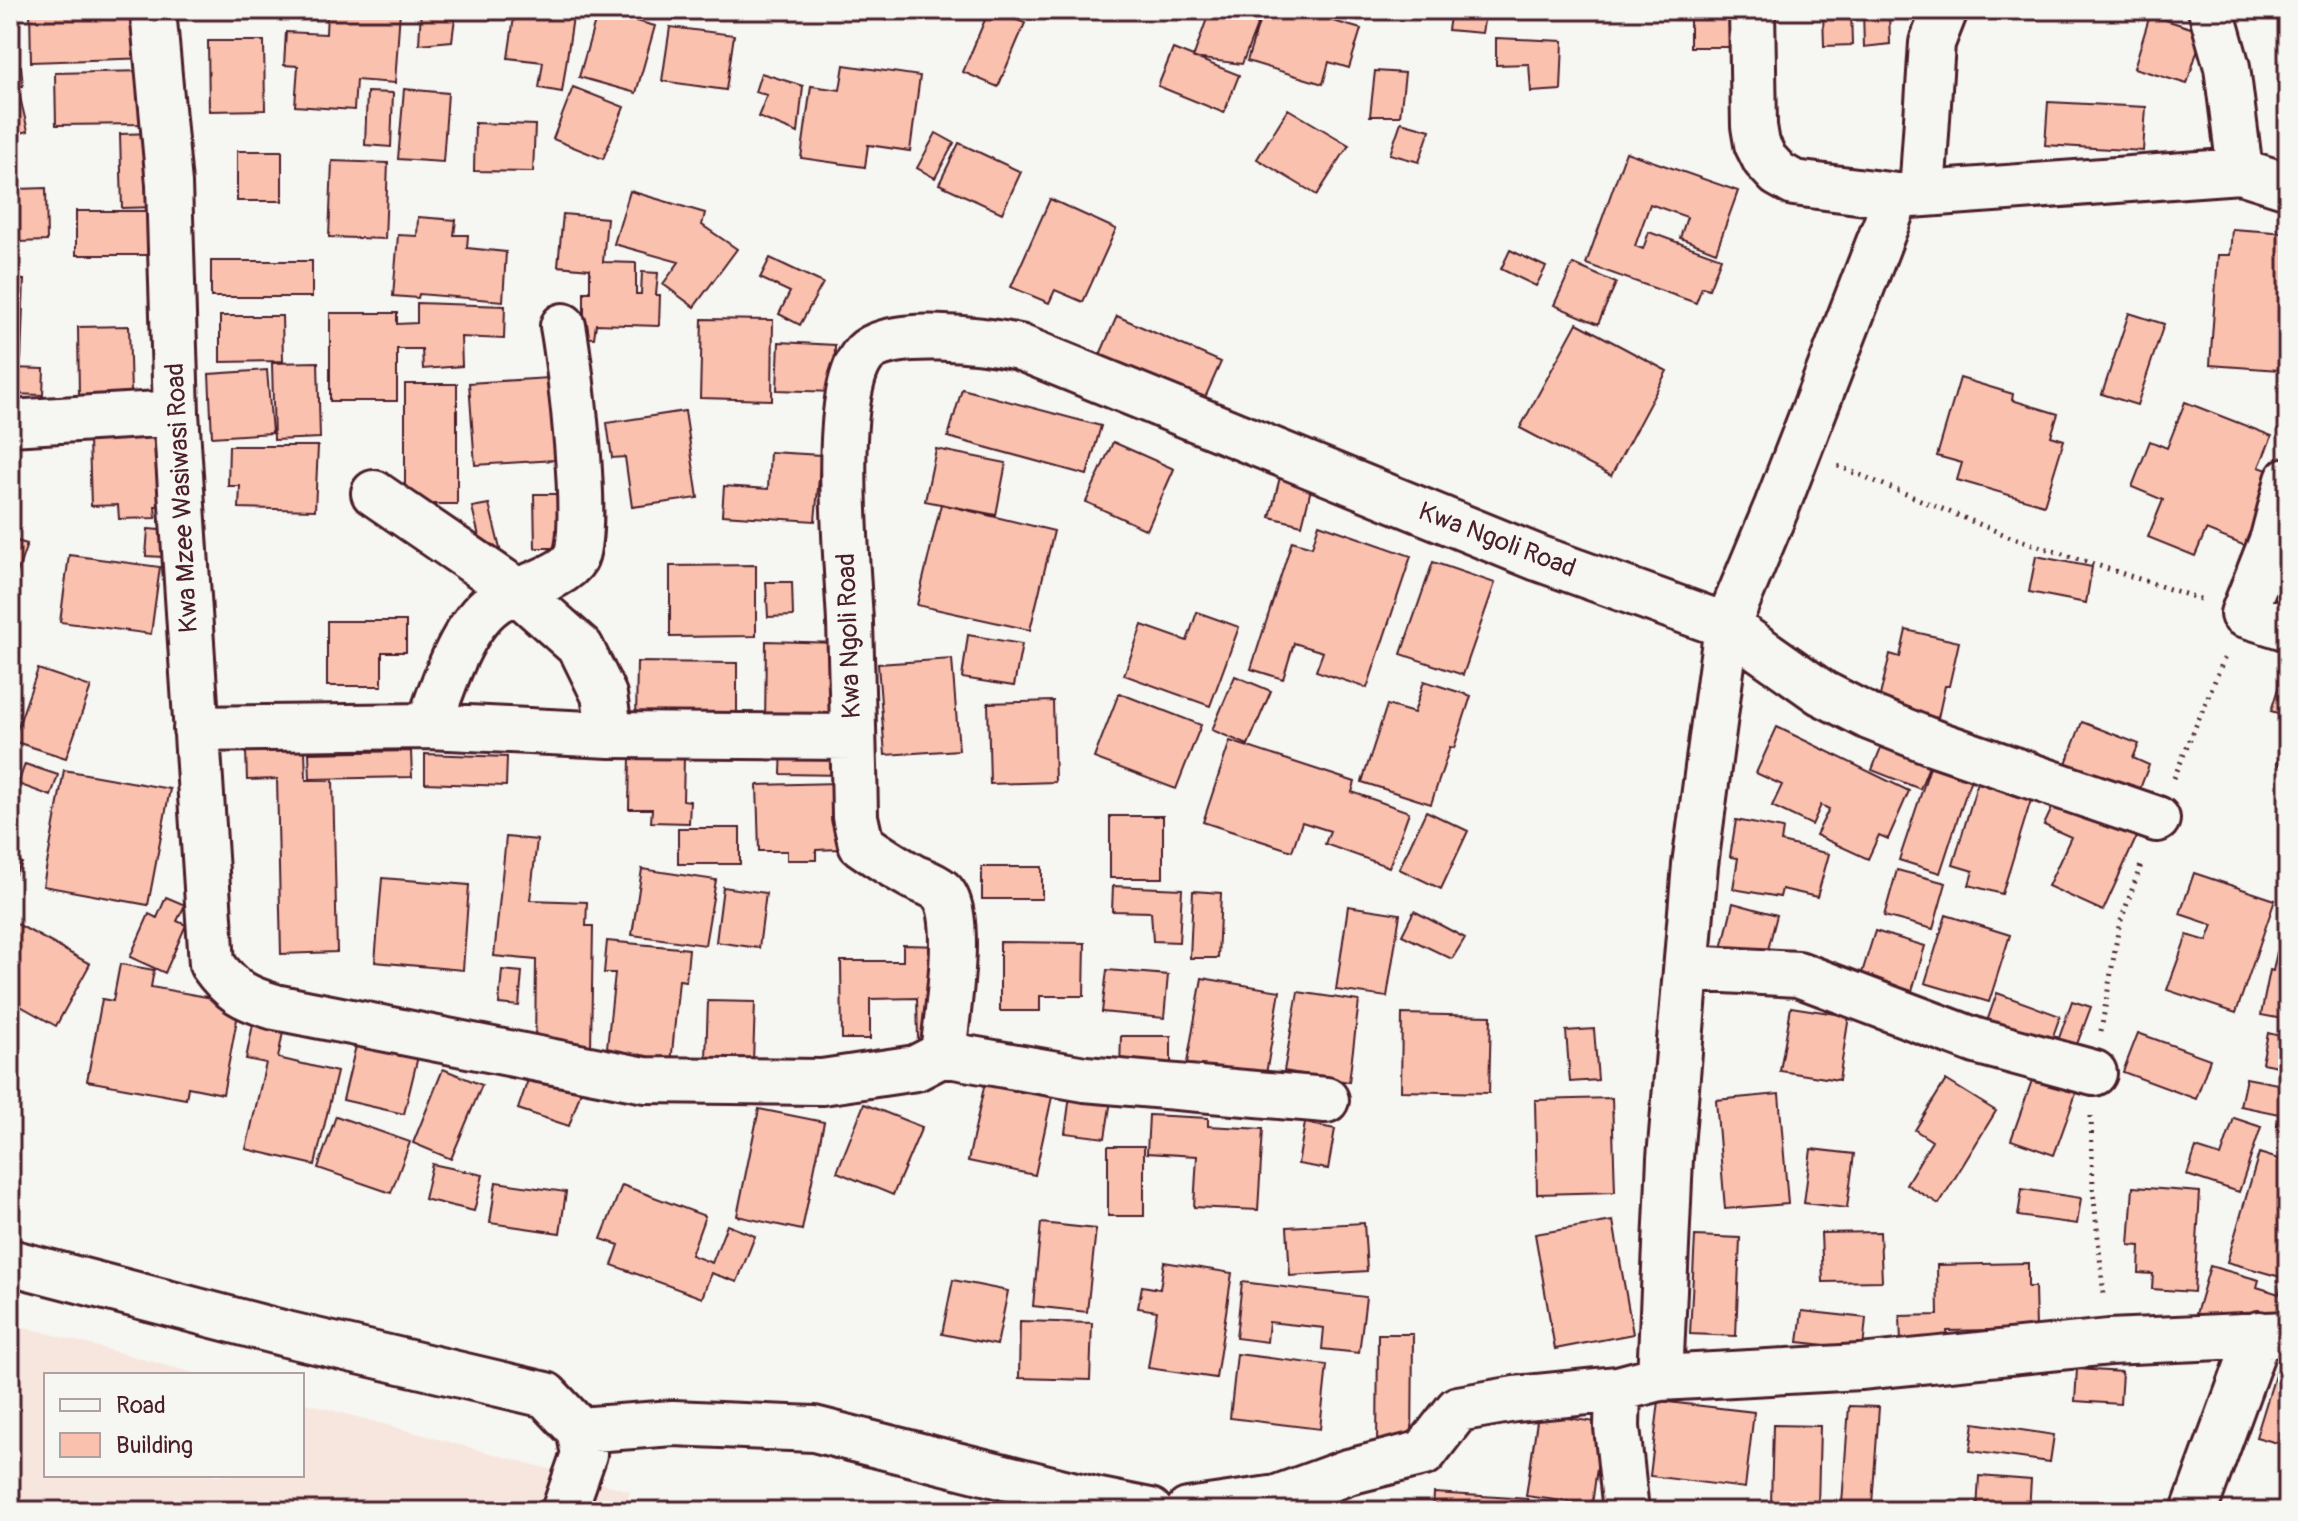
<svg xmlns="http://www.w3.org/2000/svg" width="2298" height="1521" viewBox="0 0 2298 1521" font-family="Pangolin,sans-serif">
<rect width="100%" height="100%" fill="#f6f6f2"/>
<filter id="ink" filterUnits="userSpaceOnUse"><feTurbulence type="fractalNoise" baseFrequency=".0125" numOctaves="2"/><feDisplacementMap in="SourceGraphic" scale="16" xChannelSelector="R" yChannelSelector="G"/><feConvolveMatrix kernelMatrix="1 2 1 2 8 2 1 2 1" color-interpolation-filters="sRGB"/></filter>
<g filter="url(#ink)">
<path fill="#f7e6de" d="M10 1323 201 1375H46V1475H302V1402L630 1491 625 1511H10Z"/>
<path fill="#fac2ae" stroke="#4a1f2b" stroke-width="2" d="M30 10H149L150 58 31 62Z
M327 10H400L395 83 356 80 354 110 295 106 298 66 284 65 286 32 326 34Z
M421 10H456L452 41 419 44Z
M515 10 573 17 562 92 539 88 543 62 508 58Z
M989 10 1025 23 998 87 963 72Z
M1210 10H1263L1242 64 1193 58Z
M1263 10H1295L1361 29 1349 68 1329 62 1323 84 1247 61Z
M1451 10H1486L1482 33 1448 30Z
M1690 10H1744V47H1690Z
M1823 10H1851L1852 45 1824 46Z
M1863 10H1889L1890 44 1864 47Z
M598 11 655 26 636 93 579 77Z
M2150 15 2203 32 2187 84 2134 68Z
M670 27 734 35 726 90 662 81Z
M1496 38 1563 41 1561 90 1531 92 1529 64 1496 65Z
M208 41H264L265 110 209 111Z
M1173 49 1239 75 1224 113 1158 86Z
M844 65 920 76 910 151 868 145 865 167 801 158 811 86 840 90Z
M10 66H21L23 86 10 87Z
M145 71 146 124 56 125 55 73Z
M1375 71 1405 73 1400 116H1370Z
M761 73 803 86 798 133 758 117 767 95 755 92Z
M573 87 624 107 603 159 553 139Z
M404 89 448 93 443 162 398 159Z
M367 92 393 93 391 147 365 145Z
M19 93 28 131 10 136V95Z
M2048 102 2146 107 2143 151 2045 145Z
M1288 109 1349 145 1317 195 1257 159Z
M1401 122 1430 130 1419 162 1390 154Z
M475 123 535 125 533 172 474 171Z
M157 133 158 207 122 208 120 134Z
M936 133 954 143 935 178 917 168Z
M959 143 1021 172 1002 213 939 184Z
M237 151H282V201H237Z
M1626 152 1738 191 1716 252 1680 238 1687 217 1650 204 1635 246 1643 249 1649 232 1721 258 1709 289 1702 287 1696 303 1586 264Z
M332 161 388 163 385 239 329 237Z
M46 188 47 241 18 242V189Z
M630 191 705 213 702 225 737 249 694 307 663 284 679 262 614 244Z
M1050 199 1116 229 1083 302 1055 290 1049 303 1011 287Z
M76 211H149V255H76Z
M563 214 607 218 603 262 636 263V294H641L642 272 658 273 656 295H660L659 326 596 324 594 338 567 336 568 313H584V292H590V269L558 266Z
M418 217 456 220 454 235H468L467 248 506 252 503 301 419 294 418 298 393 296 398 235 417 236Z
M2232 229 2288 233V266L2279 370 2210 365 2218 255H2230Z
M1510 250 1546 267 1536 286 1501 269Z
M770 258 823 283 800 325 779 314 790 292 760 278Z
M211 261H312V297H211Z
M1573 264 1616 283 1598 324 1554 305Z
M10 279 24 280 21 359 10 358Z
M417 303 505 306 504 339 461 337 462 366 423 369 422 349H397V401H330V313H397V324L417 323Z
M2129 313 2164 324 2137 405 2102 394Z
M220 316H282L283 361 220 362Z
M1117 316 1221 362 1203 402 1099 357Z
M702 319 773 320 772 400 700 398Z
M1577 323 1667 371 1611 476 1520 428Z
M129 326 131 394 79 395 78 327Z
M779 342 835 345 834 392 777 390Z
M318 362 320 438 274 440 272 363Z
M10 368 44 369 43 395 10 394Z
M267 370 272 433 212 437 209 374Z
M549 378 555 460 475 465 469 383Z
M1960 378 2013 394 2012 400 2058 414 2051 436 2064 440 2044 505 1957 480 1962 463 1937 456Z
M405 384H457V504H405Z
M962 389 1101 426 1087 475 948 437Z
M2185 402 2272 436 2259 467 2283 476 2253 549 2206 530 2195 556 2148 537 2163 500 2132 487 2150 441 2167 448Z
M685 411 698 498 632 507 625 457 612 458 607 423Z
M173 437 176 505 155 506 156 518 119 519 118 505 91 506 89 440Z
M1113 442 1174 469 1147 530 1086 502Z
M229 446H318L315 510 239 508 240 486H228Z
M229 446H318L315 510 239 508 240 486H228Z
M936 449 1006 463 996 515 925 501Z
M770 452 821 455 815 521 722 515 724 486 768 489Z
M1281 473 1313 481 1302 525 1270 517Z
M534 494H571V548H535Z
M489 504 500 549 483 553 472 507Z
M941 504 1054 531 1030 630 917 605Z
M1319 524 1411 556 1367 688 1316 671 1323 652 1294 643 1283 679 1251 669 1292 541 1312 547Z
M148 529 182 532 180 558 146 556Z
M10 539 27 544 15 579 10 578Z
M69 555 160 567 151 634 60 622Z
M2036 556 2092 567 2086 603 2029 592Z
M1433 562 1495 583 1463 675 1401 654Z
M756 565V636L670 637V566Z
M766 582H792L793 616 768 617Z
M1197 612 1239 627 1210 706 1124 675 1142 625 1187 641Z
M327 621H406V652H382V686H327Z
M1906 630 1959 642 1949 686H1945L1938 718 1878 704 1890 654 1900 657Z
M968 635 1022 644 1014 686 962 678Z
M766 641 839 643 837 729 765 727Z
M2288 656V716L2271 711Z
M952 659 959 750 885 755 878 664Z
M637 662 737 663V724L636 723Z
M38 669 91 687 66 758 13 741Z
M1235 676 1271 691 1248 745 1212 730Z
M1424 681 1471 696 1454 748 1450 747 1431 804 1362 782 1387 705 1414 713Z
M1119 693 1201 725 1176 789 1094 758Z
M1053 701 1055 782 990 784 988 703Z
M2082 722 2139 744 2133 758 2149 765 2133 807 2060 779Z
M1777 727 1909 791 1888 839 1879 835 1868 859 1816 835 1829 809 1821 805 1812 825 1772 806 1782 785 1756 773Z
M2288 730V768L2277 764Z
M1886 735 1934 753 1920 789 1872 770Z
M1230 741 1355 782 1352 792 1409 812 1389 867 1325 844 1330 831 1302 822 1292 851 1203 822Z
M782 745 846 746 845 775 781 774Z
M305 750 306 780H333L337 952 281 954 277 779 247 780 246 751Z
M411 751 412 777 310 779 309 753Z
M425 754 507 757 506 786 425 783Z
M630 756 684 757 683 800 690 801 689 823 651 822 652 809H629Z
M1932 761 1972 775 1940 873 1899 860Z
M25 764 58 775 51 796 18 784Z
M64 770 170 789 148 905 43 886Z
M1981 771 2035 787 2002 894 1969 885 1973 871 1953 865Z
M838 783 840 849 816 850V860H787V851H759L757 785Z
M2061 789 2142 825 2103 911 2048 886 2071 837 2044 825Z
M1426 811 1468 831 1441 889 1399 869Z
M1110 816H1163V878H1110Z
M1736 820 1783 829 1781 842 1829 854 1817 897 1782 889 1780 897 1733 889 1738 858 1730 857Z
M678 828H740V864H678Z
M506 837 537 840 530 900 587 902 586 926H593L591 1048H535L536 960 494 956Z
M10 856 22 863 10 882Z
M982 867H1042V899H982Z
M642 869 716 880 705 945 632 935Z
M1897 870 1946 883 1933 929 1884 916Z
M2194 873 2275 900 2236 1013 2167 990 2187 935 2207 941 2213 925 2180 914Z
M382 878 469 885 463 970 375 962Z
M1113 886 1182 889 1179 942 1153 941 1151 912 1112 911Z
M723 887 766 893 759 948 716 942Z
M1193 891 1221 893 1218 958H1190Z
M166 897 185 905 177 921 186 925 165 973 130 957 149 914 157 918Z
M1733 903 1777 915 1765 961 1722 949Z
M1348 906 1400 914 1387 997 1336 990Z
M1414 911 1465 938 1452 959 1402 935Z
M1946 915 2010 935 1989 1002 1925 983Z
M10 920 90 964 56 1026 10 1000Z
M1875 931 1925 946 1912 991 1861 976Z
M607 941 689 949 686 981 679 980 671 1064 606 1057 615 973H604Z
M1000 942 1085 943 1084 996H1040V1011H1000Z
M903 945 944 946 942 1038 918 1039 917 998 870 999V1039H842L841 961H903Z
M2277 952 2288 954V1020L2261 1015 2270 970 2273 971Z
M120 964 154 970 151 987 240 1003 223 1094 188 1087 186 1099 87 1081 102 999 113 1001Z
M502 970 522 972 519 1006 499 1004Z
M1107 970 1168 975 1164 1018 1102 1012Z
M1202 978 1280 991 1264 1086 1185 1074Z
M1298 992 1359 1001 1349 1082 1284 1071Z
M1997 993 2060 1016 2053 1036 2059 1038 2072 1001 2091 1007 2071 1060 1984 1030Z
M708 1001 755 1002 753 1062 706 1059Z
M1791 1007 1849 1016 1839 1080 1780 1071Z
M255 1014 285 1021 278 1058 337 1072 315 1165 246 1149 266 1063 246 1059Z
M1402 1014 1491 1016 1489 1093 1401 1091Z
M360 1029 421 1044 404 1114 343 1100Z
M1594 1029 1598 1080 1570 1082 1566 1031Z
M2138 1033 2210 1059 2196 1099 2123 1072Z
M2268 1033 2288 1038V1068L2262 1063Z
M1121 1036H1171V1070L1120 1069Z
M532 1068 583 1085 569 1126 518 1109Z
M443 1069 482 1085 451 1159 413 1143Z
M2036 1069 2079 1085 2054 1155 2011 1140Z
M986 1078 1053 1092 1035 1175 968 1161Z
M2246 1078 2288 1086V1128L2277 1125 2279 1114 2240 1106Z
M1946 1080 1996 1111 1939 1204 1906 1184 1932 1141 1915 1130Z
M1071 1088 1112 1094 1105 1138 1065 1133Z
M1779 1094 1788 1204 1725 1209 1716 1100Z
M1612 1098 1615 1192 1537 1194 1535 1100Z
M864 1104 922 1127 893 1195 837 1172Z
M759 1109 824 1122 802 1230 737 1216Z
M1149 1115 1208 1118V1126L1263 1129 1258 1210 1194 1207 1197 1156 1147 1153Z
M336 1116 410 1142 391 1193 318 1168Z
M2234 1118 2261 1127 2239 1192 2187 1175 2196 1148 2221 1156Z
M1305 1123 1335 1129 1328 1169 1298 1164Z
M1108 1146H1144V1216H1108Z
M1811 1149 1854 1154 1847 1208 1804 1203Z
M2259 1153 2288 1162V1331L2245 1328 2196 1314 2210 1266 2259 1280 2257 1287 2279 1294 2284 1278 2227 1262Z
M432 1164 483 1175 474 1211 424 1199Z
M496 1182 566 1192 560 1233 490 1223Z
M622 1185 705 1216 691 1255 712 1263 727 1225 755 1236 737 1282 711 1273 702 1298 612 1265 619 1245 601 1239Z
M2133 1187 2200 1192 2194 1292 2152 1289 2153 1274 2139 1273 2140 1246 2129 1245Z
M2022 1189 2081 1198 2077 1224 2018 1216Z
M1613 1221 1633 1334 1555 1349 1535 1234Z
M1041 1223 1096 1229 1087 1312 1033 1306Z
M1364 1223 1367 1271 1290 1276 1287 1227Z
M1880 1232 1882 1281 1823 1282 1821 1233Z
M1695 1236 1740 1238 1736 1336 1690 1334Z
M1164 1262 1232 1273 1216 1378 1148 1368 1157 1311 1138 1308 1142 1286 1160 1289Z
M2028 1263V1287H2035L2036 1329 1947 1331V1341L1901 1343 1900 1316 1938 1315 1937 1265Z
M953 1280 1008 1291 997 1345 942 1334Z
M1242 1282 1366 1297 1359 1353 1322 1349 1324 1328 1269 1322 1267 1342 1236 1338Z
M1802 1311 1866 1318 1863 1349 1798 1342Z
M1020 1321 1092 1323 1090 1380 1019 1378Z
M1378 1334H1413L1412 1448H1377Z
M2284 1346 2288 1347V1446L2256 1437Z
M1237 1354 1327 1365 1320 1429 1230 1418Z
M2077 1369 2122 1372 2120 1404 2075 1401Z
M1659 1401 1754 1412 1745 1488 1650 1476Z
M1849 1406 1879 1407 1872 1505 1842 1504Z
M1538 1414 1603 1423 1592 1505 1526 1496Z
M1974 1423 2054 1435 2050 1462 1970 1451Z
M1773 1425 1820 1426 1818 1507 1771 1505Z
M1979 1476 2031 1480 2029 1511H1977Z
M1434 1493 1528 1499V1511H1433Z
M1703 1505 1704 1511H1677L1676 1507Z"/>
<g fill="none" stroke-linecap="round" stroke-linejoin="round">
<g stroke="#4a1f2b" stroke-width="50">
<path id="minor" d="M153 10 169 184 176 413 212 964C231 991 244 998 275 1007L645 1080 822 1082 916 1068 943 1054C946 1021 965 912 941 891 933 884 922 881 913 877 895 867 878 856 861 844L855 817C854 752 852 688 850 623 848 568 829 392 865 353 890 327 986 340 1019 347L1538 558 1727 626 1822 693 1869 717 1932 742 2157 819
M1752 10 1754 126 1757 144 1765 160 1778 174 1794 183 1897 196 2240 171 2288 186
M2211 10 2227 67 2240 171
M1922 194 1932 43 1945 10
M10 423 176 413
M2288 480 2273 538 2243 614 2288 628
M374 493 517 591 581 648 604 695 610 735
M429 726C442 688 461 626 495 602 515 588 562 580 575 558 590 531 570 363 563 326
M196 729 429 726 610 735 853 737
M1687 968 1798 974 1976 1041 2094 1073
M943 1054 1085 1079 1326 1100
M10 1262 286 1334 546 1395 579 1430 584 1454 564 1511
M1660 1378 1670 1158 1695 865 1727 626 1777 506 1897 196
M1618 1389 1617 1427 1626 1511
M579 1430 673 1423 814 1429 1095 1500 1150 1511
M1188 1511 1277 1498 1348 1472 1424 1453 1458 1409 1515 1399 1618 1389 1660 1378 1860 1367 2109 1342 2288 1334
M2194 1511 2259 1334"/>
</g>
<path stroke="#4a1f2b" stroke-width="5" stroke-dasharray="2 6" stroke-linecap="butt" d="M1838 466 2008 536 2203 600
M2174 778 2226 654
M2101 1031 2119 926 2142 862
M2091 1116 2093 1189 2104 1297"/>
<use href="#minor" stroke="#f6f6f2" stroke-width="44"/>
</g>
</g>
<g text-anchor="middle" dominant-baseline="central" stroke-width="8" stroke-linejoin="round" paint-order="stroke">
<g font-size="26" fill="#4a1f2b" stroke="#f6f6f2">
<text transform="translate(182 498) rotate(-93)">Kwa Mzee Wasiwasi Road</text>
<text transform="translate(1497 540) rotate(21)">Kwa Ngoli Road</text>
<text transform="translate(849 636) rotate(-92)">Kwa Ngoli Road</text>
</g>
</g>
<rect width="2298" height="1521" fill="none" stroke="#f6f6f2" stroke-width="40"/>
<rect x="20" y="20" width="2258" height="1481" fill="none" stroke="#4a1f2b" stroke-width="3" filter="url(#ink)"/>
<rect x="44" y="1373" width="260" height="104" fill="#f6f6f2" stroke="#b1a0a2" stroke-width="2"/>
<rect x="60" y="1399" width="40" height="12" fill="#f6f6f2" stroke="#b1a0a2" stroke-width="2"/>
<text x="116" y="1413" font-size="24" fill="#4a1f2b">Road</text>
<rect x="60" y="1433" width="40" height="24" fill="#fac2ae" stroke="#b1a0a2" stroke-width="2"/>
<text x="116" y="1453" font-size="24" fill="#4a1f2b">Building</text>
</svg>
